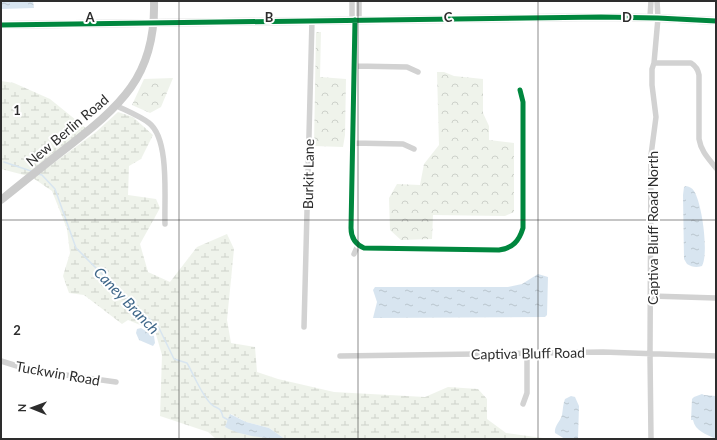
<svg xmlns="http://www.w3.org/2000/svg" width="717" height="440" viewBox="0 0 717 440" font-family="Lato,sans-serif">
<defs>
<pattern id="forest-crowns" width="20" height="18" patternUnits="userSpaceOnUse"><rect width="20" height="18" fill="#eff3eb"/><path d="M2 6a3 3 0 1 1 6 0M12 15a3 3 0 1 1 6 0" fill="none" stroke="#cdd1ca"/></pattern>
<pattern id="wetland-marsh" width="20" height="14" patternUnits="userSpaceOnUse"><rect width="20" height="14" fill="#eff3eb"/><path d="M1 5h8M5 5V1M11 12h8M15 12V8" fill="none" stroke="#cdd1ca"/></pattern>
<pattern id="water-ripples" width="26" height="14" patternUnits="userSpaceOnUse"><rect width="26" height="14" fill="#d8e5f0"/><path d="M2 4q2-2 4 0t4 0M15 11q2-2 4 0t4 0" fill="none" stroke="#bac5ce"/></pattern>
</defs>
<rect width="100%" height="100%" fill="#fff"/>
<path fill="url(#forest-crowns)" d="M316 32H321L320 77 346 79 345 135 343 147 314 146Z
M437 72H444L454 76 483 79V113L489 126V140L514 143V212L505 216 433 215 432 239 401 240 390 230 389 198 397 184 420 185 424 164 439 145Z
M173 78 161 107 150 113 132 105 144 79Z"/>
<path fill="url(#wetland-marsh)" d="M1 81 14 83 50 99 87 129 28 176 1 169Z
M118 112 133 117 153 135 141 159 129 166 128 195 156 199 160 208 140 244 148 272 170 282 197 247 227 234 234 249 227 320 231 343 255 347 257 372 278 379 334 392 425 397 448 387 478 389 487 399V419L506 433 550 439H285L269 428 246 422 231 414 225 427 268 439H216L208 432 160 416 162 355 155 331 128 320 122 324 84 295 69 293 63 276 70 253 67 229 52 191 33 178 96 132Z"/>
<path fill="url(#water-ripples)" d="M1 1H33L34 8 1 9Z
M686 186C690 187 692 188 694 191 702 203 709 253 702 266 696 268 692 267 687 264L684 259 683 195 684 187Z
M538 274 548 277 547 315 545 317 373 318 377 302 373 290 375 287H508L522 284Z
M141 328 154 336 155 343 153 346 139 340 136 333 137 329Z
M702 394 704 395 716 396V439C706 434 695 431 693 420H691L692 399 694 397Z
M571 396 575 397 579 406 578 439H565L555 433C554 426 560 422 562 415 563 409 563 404 565 399Z
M230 414 246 422 269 428 285 439C267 439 241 436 225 427Z"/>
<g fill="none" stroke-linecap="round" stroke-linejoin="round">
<path stroke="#d8e5f0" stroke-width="1.5" d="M4 162 31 171
M38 174 42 175 55 189 76 248 113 285 159 328 174 359 187 363C194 375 201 394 211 404 217 410 220 405 223 417L230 421"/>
<path stroke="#d2d2d2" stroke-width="5.5" d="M650 17 651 1
M352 20V1
M355 20 351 228C351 238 355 244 364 248L499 250C513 248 519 241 523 228V102L520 90
M359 20V1
M654 63H691C696 66 698 69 699 75V139C701 151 708 158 716 168
M355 66 407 67 418 72
M117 106C127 111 140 116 149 123 170 139 164 199 165 224
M353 143 403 144 414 149
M354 254 358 245
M651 296 716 298
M304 327 312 20
M340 356 603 352 716 356
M1 361 30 370 116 382
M523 404 527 393V353
M651 439 650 354 651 155 656 117 652 85V69L654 63 658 18 657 1"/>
<path stroke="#cbcbcb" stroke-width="8" d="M1 25 601 17 658 18 716 21
M1 200C22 183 43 166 65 149 120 106 156 77 154 1"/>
<g stroke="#fff" stroke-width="8">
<path id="cycleway" d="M355 20 351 228C351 238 355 244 364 248L499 250C513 248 519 241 523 228V102L520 90
M1 25 601 17 658 18 716 21"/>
</g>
<use href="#cycleway" stroke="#00873e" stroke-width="5"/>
</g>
<path fill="none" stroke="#2d2d2d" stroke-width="1" stroke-opacity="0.55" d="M179 1V439M358 1V439M538 1V439M1 220H716"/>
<g text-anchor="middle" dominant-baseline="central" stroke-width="4" stroke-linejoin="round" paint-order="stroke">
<g font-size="14" fill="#2d2d2d" stroke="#fff">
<text transform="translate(67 130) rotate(-40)">New Berlin Road</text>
<text transform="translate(308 174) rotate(-89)">Burkit Lane</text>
<text transform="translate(652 228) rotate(-90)">Captiva Bluff Road North</text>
<text transform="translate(528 353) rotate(-1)">Captiva Bluff Road</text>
<text transform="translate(58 373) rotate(10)">Tuckwin Road</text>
</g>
<g font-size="15" font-style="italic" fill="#40688a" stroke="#fff">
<text transform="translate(127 300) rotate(46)">Caney Branch</text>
</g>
</g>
<g font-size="13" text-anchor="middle" font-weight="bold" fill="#2d2d2d" stroke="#fff" stroke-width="4" stroke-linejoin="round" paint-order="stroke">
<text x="90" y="22">A</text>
<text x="269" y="22">B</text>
<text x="448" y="22">C</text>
<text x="627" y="22">D</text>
<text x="17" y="115">1</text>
<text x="17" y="335">2</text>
</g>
<rect width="717" height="440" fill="none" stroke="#2d2d2d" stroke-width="4"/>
<g transform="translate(32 408) rotate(271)" stroke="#ffffff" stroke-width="3" paint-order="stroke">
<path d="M0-3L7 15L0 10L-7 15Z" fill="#2d2d2d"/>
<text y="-6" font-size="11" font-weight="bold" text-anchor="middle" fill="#2d2d2d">N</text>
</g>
</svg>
